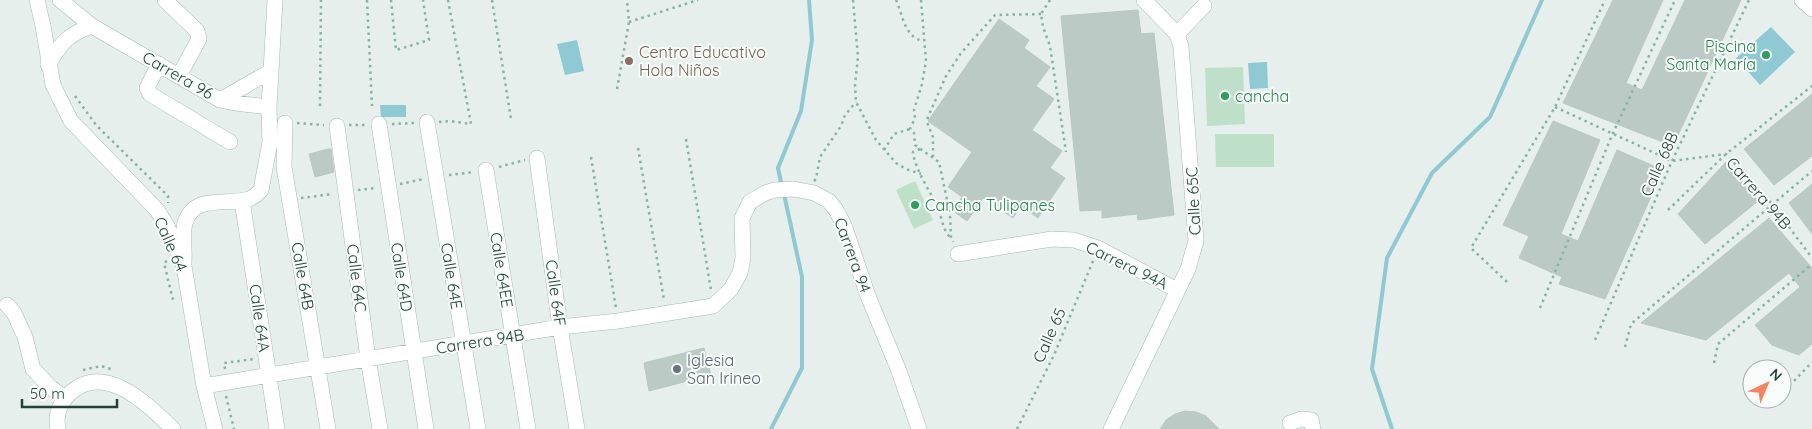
<svg xmlns="http://www.w3.org/2000/svg" width="1812" height="429" viewBox="0 0 1812 429" font-family="Quicksand,sans-serif">
<rect width="100%" height="100%" fill="#e6efeb"/>
<path fill="#bfe0c8" d="M1243 67 1245 124 1207 126 1205 68Z
M1215 134H1274V167H1216Z
M915 181 933 220 914 229 896 190Z"/>
<path fill="#8ec9d4" d="M1771 27 1795 52 1760 85 1736 58Z
M577 40 584 71 565 75 557 44Z
M1267 62 1268 88 1250 89 1248 63Z
M380 105H406V117H381Z"/>
<g fill="none" stroke-linecap="round" stroke-linejoin="round">
<path stroke="#8ec9d4" stroke-width="4" d="M782 187 778 168 801 111 812 40 809 0
M771 429 802 368V277L784 194
M1392 429 1372 369 1387 258 1432 173 1490 117 1542 0"/>
</g>
<path fill="#bbcac4" stroke="#b8c9c2" d="M1613 0H1663L1626 83 1642 90 1685 0H1741L1673 146 1563 103Z
M1138 10 1141 34 1154 33 1174 215 1138 220 1137 214 1102 218V210L1080 211 1061 16Z
M999 19 1029 40 1024 48 1050 67 1036 86 1054 99 1032 130 1062 151 1050 168 1065 178 1038 218 1021 206 1013 218 983 198 967 221 953 211 962 197 948 187 972 152 928 121Z
M1812 94V156L1774 185 1744 149Z
M1553 121 1600 140 1561 234 1578 241 1617 150 1663 170 1605 299 1559 284 1562 277 1519 258 1529 236 1503 225Z
M328 149H331L334 172 315 177 309 154Z
M1726 162 1758 201 1705 244 1678 214Z
M1812 184V234L1789 203Z
M1769 218 1812 268V344L1799 355 1772 345 1755 325 1800 287 1789 273 1706 340 1641 323Z
M704 348 711 375 649 391 644 363Z
M1185 411 1196 412 1206 416 1219 429H1160L1166 420 1175 414Z"/>
<g fill="none" stroke-linecap="round" stroke-linejoin="round">
<g stroke="#a8b8b2" stroke-width="16">
<path id="minor" d="M37 0 43 26 53 85 71 121 157 210 167 226 184 266 204 386 215 429
M60 0 92 26 220 100 235 103 269 107
M165 0 197 31 199 39 179 76
M1802 0 1812 9
M1177 34 1204 6
M159 64 147 88 150 94 230 142
M48 65C61 43 68 34 92 26
M220 100 271 71
M427 122 478 429
M285 123 284 167 328 429
M379 124 426 429
M337 126 368 359 380 429
M537 158 560 327 577 429
M486 170 528 429
M243 207 277 429
M958 254 1052 239 1074 240 1098 248 1177 290
M184 262C185 251 182 233 185 223 194 193 227 206 249 199 253 198 258 193 261 190L270 142 269 107 275 0
M7 305 14 313 25 337 33 369 50 387 65 398
M204 386 560 327 618 321 713 306 731 289 740 273 743 258 742 218 750 202 765 193 775 190 794 189 814 193 829 201 836 210 844 225 868 296 899 371 919 429
M1290 423 1301 419 1311 420 1313 429
M58 429C55 415 59 404 69 394 104 360 148 405 173 429
M1111 429 1188 269 1196 241 1181 47 1177 34 1144 0"/>
</g>
<path stroke="#86b3a5" stroke-width="2.5" stroke-dasharray="2.5 4" stroke-linecap="butt" d="M367 0 372 106
M391 0 396 50 429 40 423 0
M492 0 511 119
M853 0 858 57 855 85 856 102 876 140 896 163 906 169 921 174
M896 0C903 15 904 37 923 41
M921 0 926 61 922 84 914 110 915 118 910 129 914 133 915 145 939 162 950 214 951 238 953 242
M1050 0 1041 14 1043 27 1050 46 1066 152
M629 22 698 0
M617 89 629 22 627 0
M75 96 96 125 168 196V203
M320 106 321 0
M1555 107 1672 161 1726 154 1772 204 1812 258
M439 122 450 121 471 124 448 0
M297 123 324 125
M392 124 414 123
M349 125H366
M686 139 711 290
M638 148 664 300
M920 149 913 152C915 171 932 193 939 211 942 219 943 230 950 237
M884 150 894 134 910 129
M591 157 616 308
M933 157V137L927 122 928 117 946 76 961 53 995 15 1041 14
M499 167 525 160
M449 175 474 172
M814 181 816 179 820 157 841 126 845 115 856 102
M400 184 424 179
M358 190 375 188
M301 198 333 194
M1668 210 1726 154 1812 86
M167 261 164 263 173 300H176
M1507 282 1471 248 1555 107 1605 0
M1540 308 1613 133 1675 0
M1595 340 1672 161 1749 0
M1625 347 1631 324 1812 171
M1714 363 1718 344 1812 264
M225 369 224 363 254 359
M83 370 101 366 114 370
M1794 381 1812 362
M226 396 234 429
M1017 429 1054 355 1093 261"/>
<use href="#minor" stroke="#fff" stroke-width="15"/>
</g>
<g fill="#2e9e5b" stroke="#f7fbf9" stroke-width="2">
<circle cx="1766" cy="55" r="5"/>
<circle cx="1225" cy="96" r="5"/>
<circle cx="915" cy="205" r="5"/>
</g>
<circle fill="#8d6e63" stroke="#f7fbf9" stroke-width="2" cx="629" cy="61" r="5"/>
<circle fill="#6b7280" stroke="#f7fbf9" stroke-width="2" cx="677" cy="369" r="5"/>
<g text-anchor="middle" dominant-baseline="central" stroke-width="4" stroke-linejoin="round" paint-order="stroke">
<g font-size="16" fill="#27864d" stroke="#f7fbf9" text-anchor="start">
<text x="1756" y="46" text-anchor="end">Piscina<tspan x="1756" dy="18">Santa María</tspan></text>
<text x="1235" y="96">cancha</text>
<text x="925" y="205">Cancha Tulipanes</text>
</g>
<g font-size="16" fill="#785e54" stroke="#f7fbf9" text-anchor="start">
<text x="639" y="52">Centro Educativo<tspan x="639" dy="18">Hola Niños</tspan></text>
</g>
<g font-size="16" fill="#24423a" stroke="#f7fbf9">
<text transform="translate(178 75) rotate(30)">Carrera 96</text>
<text transform="translate(1659 164) rotate(-66)">Calle 68B</text>
<text transform="translate(1759 193) rotate(49)">Carrera 94B</text>
<text transform="translate(1193 201) rotate(-93)">Calle 65C</text>
<text transform="translate(171 244) rotate(66)">Calle 64</text>
<text transform="translate(853 255) rotate(70)">Carrera 94</text>
<text transform="translate(1127 265) rotate(26)">Carrera 94A</text>
<text transform="translate(502 270) rotate(81)">Calle 64EE</text>
<text transform="translate(303 276) rotate(80)">Calle 64B</text>
<text transform="translate(452 276) rotate(81)">Calle 64E</text>
<text transform="translate(402 277) rotate(81)">Calle 64D</text>
<text transform="translate(357 278) rotate(83)">Calle 64C</text>
<text transform="translate(556 293) rotate(82)">Calle 64F</text>
<text transform="translate(260 318) rotate(82)">Calle 64A</text>
<text transform="translate(1049 335) rotate(-66)">Calle 65</text>
<text transform="translate(480 341) rotate(-9)">Carrera 94B</text>
</g>
<g font-size="16" fill="#5b616d" stroke="#f7fbf9" text-anchor="start">
<text x="687" y="360">Iglesia<tspan x="687" dy="18">San Irineo</tspan></text>
</g>
</g>
<g transform="translate(1767 384) rotate(44)"><circle r="24" fill="#f7fbf9" stroke="#a3b1ad"/>
<path d="M0-4L9 19L0 12L-9 19Z" fill="#f4845f"/>
<text y="-8" font-size="14" font-weight="bold" text-anchor="middle" fill="#24423a">N</text>
</g>
<path d="M22 399v8h95v-8" fill="none" stroke="#24423a" stroke-width="2.5"/>
<text x="30" y="399" font-size="15" fill="#24423a" stroke="#f7fbf9" stroke-width="4" paint-order="stroke">50 m</text>
</svg>
